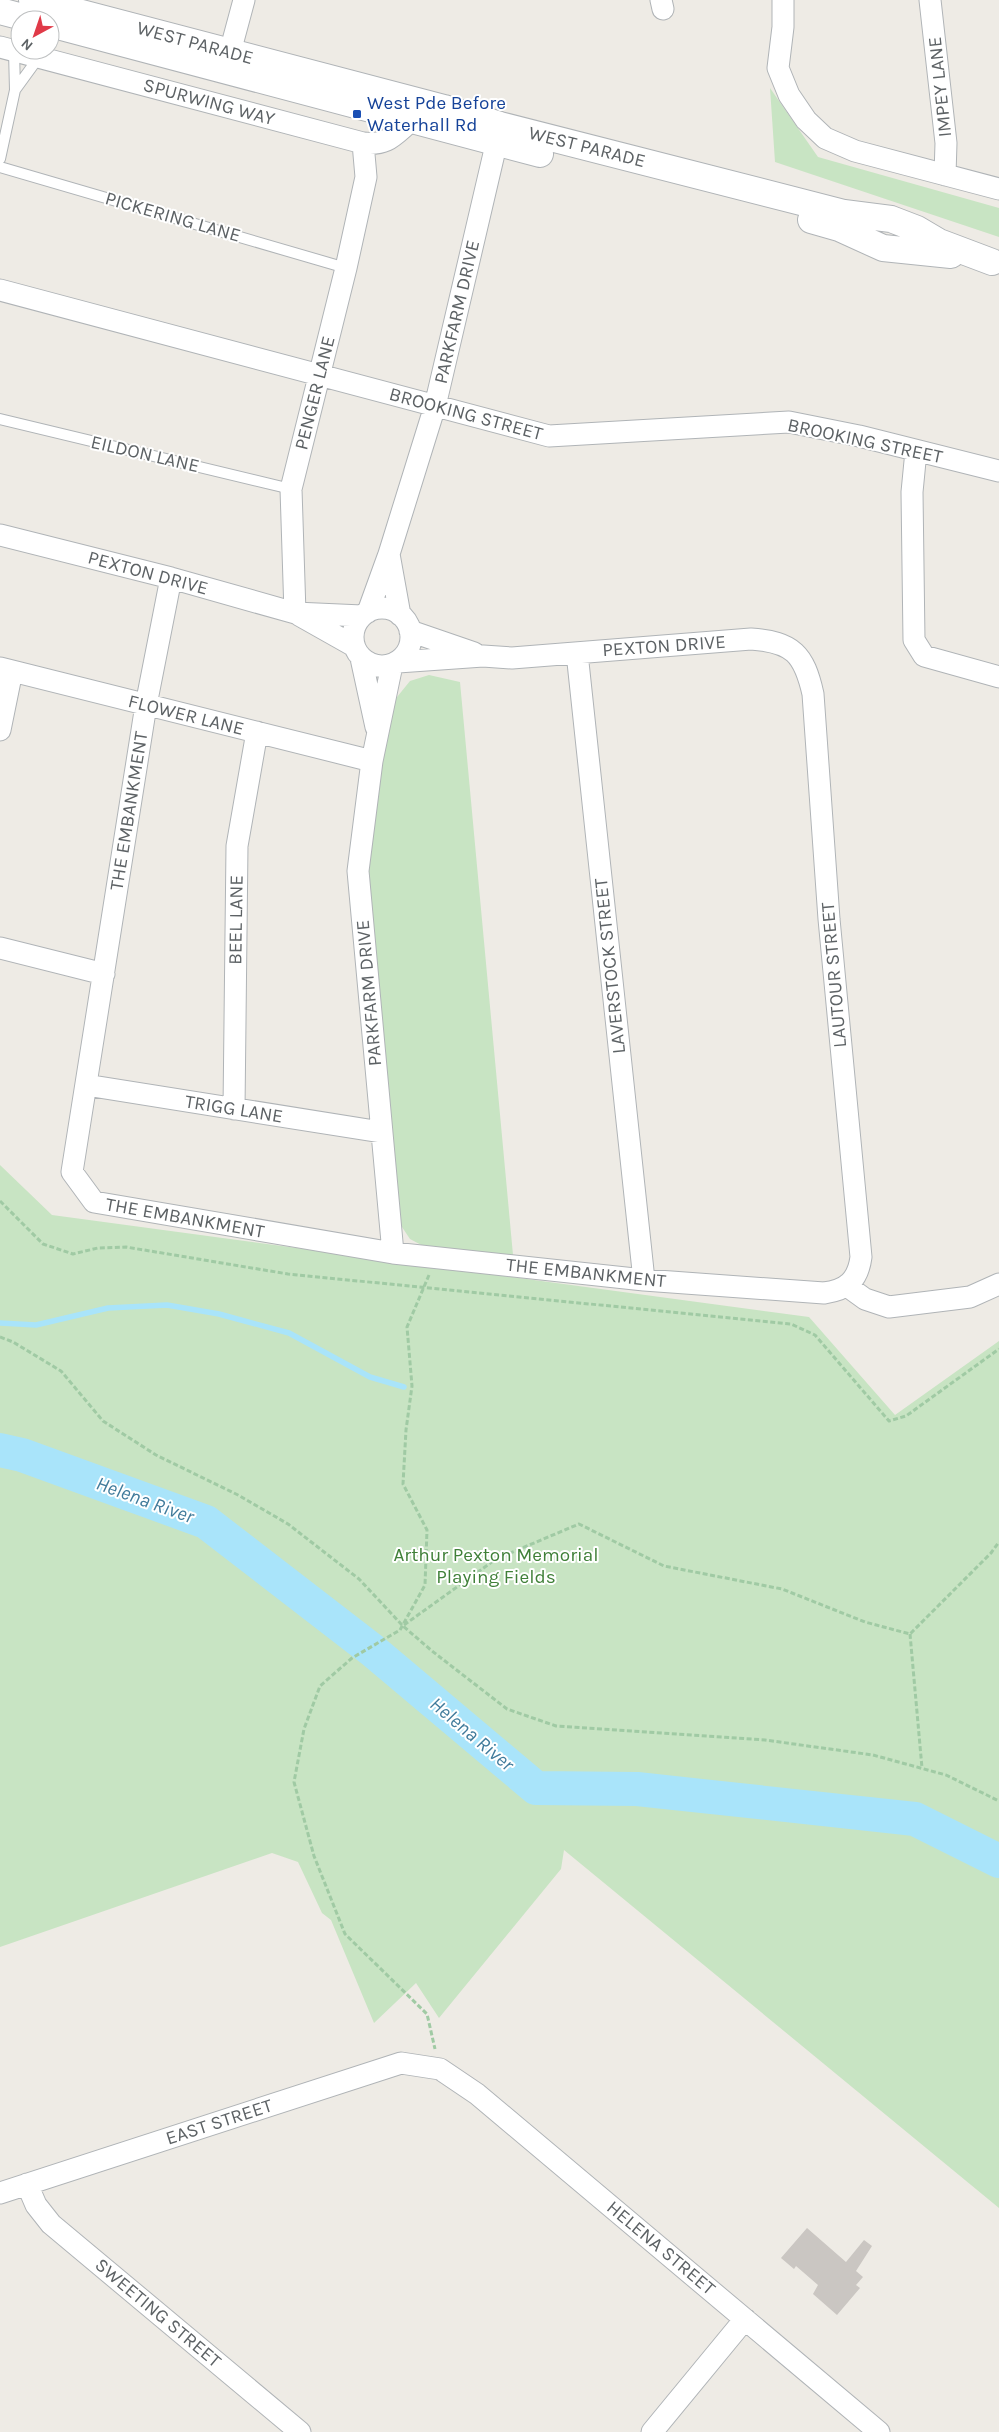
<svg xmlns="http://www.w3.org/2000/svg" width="999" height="2432" viewBox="0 0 999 2432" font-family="Karla,sans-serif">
<rect width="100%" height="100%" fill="#eeebe5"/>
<path fill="#c8e4c3" d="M770 88 818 157 999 208V237L775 162Z
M429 675 460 682 513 1255 425 1247 410 1239 400 1224 369 891 368 852 384 739 393 702 410 681Z
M0 1165 52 1215 809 1317 895 1415 999 1341V2208L564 1850 561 1869 439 2018 416 1983 374 2023 331 1920 322 1913 298 1862 272 1853 0 1947Z"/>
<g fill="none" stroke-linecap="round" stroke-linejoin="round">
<path stroke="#a9e4fa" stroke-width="5.5" d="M0 1323 36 1325 108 1308 167 1305 219 1314 289 1333 370 1377 404 1387"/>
<path stroke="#a9e4fa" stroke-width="34" d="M0 1450 22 1455 206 1522 372 1650 536 1788 637 1789 915 1819 999 1861"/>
</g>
<path fill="#cac6c2" d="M807 2228 846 2262 864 2240 872 2246 856 2271 863 2277 856 2285 860 2288 837 2315 813 2294 818 2285 796 2266 794 2269 781 2258Z"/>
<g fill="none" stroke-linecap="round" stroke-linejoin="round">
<g stroke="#b0b4b7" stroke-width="12">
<path id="service" d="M15 90 39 57
M0 159 15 90 14 51
M0 167 346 268
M0 419 291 489"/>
</g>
<g stroke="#b0b4b7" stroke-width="23">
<path id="minor" d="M661 0 663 9
M783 0V27L778 68 789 95 806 120 825 138 855 151 999 189
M930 0 946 143 945 175
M0 47 363 143C388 146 394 135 412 120
M226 67 244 0
M0 290 549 436 789 422 859 436 999 471
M916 451 912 492 914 640 924 656 999 677
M0 535 171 578 295 613 362 616
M389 554 400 615
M171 578 146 705 72 1172 94 1202 393 1253 644 1280 824 1293C847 1290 858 1280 861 1257L829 919 813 694C804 654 793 642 751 639L512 658 483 656 398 662
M353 637a29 29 0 1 1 58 0a29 29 0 1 1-58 0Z
M368 612 389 554 435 406 500 128
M295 613 291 489 346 268 366 177 363 143
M299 615 354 646
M410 631 474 653
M577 653 644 1280
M361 658 376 727
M392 665 372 761 358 871 393 1253
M0 668 372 761
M0 730 12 671
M0 948 104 974
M86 1085 381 1132
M234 1109 237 846 257 732
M847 1286 865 1299 889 1307 970 1297 999 1284
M27 2184 36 2205 51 2224 300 2432
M0 2193 401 2063 440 2069 477 2094 879 2432
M652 2432 745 2319"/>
</g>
<g stroke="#b0b4b7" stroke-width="28">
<path id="tertiary" d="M32 0 444 108 500 125 844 213 891 219 917 229 939 242 992 262
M0 11 34 20
M50 24 540 154
M811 220 839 228 883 248 951 255"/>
</g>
<path stroke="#a0caa4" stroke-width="3" stroke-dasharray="5 2.5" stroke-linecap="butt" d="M0 1201 43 1244 73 1254 98 1248 126 1247 288 1274 791 1324 815 1335 889 1421 906 1416 999 1349
M429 1275 407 1327 412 1386 406 1430 403 1484 427 1530 425 1585 400 1630 352 1658 320 1686 304 1729 294 1782 314 1856 345 1934 427 2014 435 2049
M0 1337 13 1342 61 1371 103 1421 156 1455 238 1495 288 1524 359 1579 403 1626 432 1651 507 1709 556 1726 765 1740 873 1755 946 1775 999 1801
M404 1625 496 1559 579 1524 664 1566 782 1589 865 1622 910 1634 991 1553 999 1542
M910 1634 922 1768"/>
<use href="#service" stroke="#fff" stroke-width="10"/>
<use href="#minor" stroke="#fff" stroke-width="21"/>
<use href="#tertiary" stroke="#fff" stroke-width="26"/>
</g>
<rect fill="#1a4fb4" stroke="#fff" stroke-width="2" x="352" y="109" width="10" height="10" rx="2.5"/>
<g text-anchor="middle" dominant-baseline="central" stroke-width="4" stroke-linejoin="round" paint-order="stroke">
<g font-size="19" fill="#5d6265" stroke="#fff">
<text transform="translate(195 43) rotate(15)">WEST PARADE</text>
<text transform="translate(940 87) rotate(-96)">IMPEY LANE</text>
<text transform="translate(209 102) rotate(15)">SPURWING WAY</text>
<text transform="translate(587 147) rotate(14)">WEST PARADE</text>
<text transform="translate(173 217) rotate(16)">PICKERING LANE</text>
<text transform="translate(457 312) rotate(-77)">PARKFARM DRIVE</text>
<text transform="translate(315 393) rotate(-76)">PENGER LANE</text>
<text transform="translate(466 414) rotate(15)">BROOKING STREET</text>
<text transform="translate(865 441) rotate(12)">BROOKING STREET</text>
<text transform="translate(145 454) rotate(13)">EILDON LANE</text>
<text transform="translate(148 573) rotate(15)">PEXTON DRIVE</text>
<text transform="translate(664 646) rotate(-4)">PEXTON DRIVE</text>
<text transform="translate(186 715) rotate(14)">FLOWER LANE</text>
<text transform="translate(129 811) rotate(-81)">THE EMBANKMENT</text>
<text transform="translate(236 920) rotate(-89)">BEEL LANE</text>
<text transform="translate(610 966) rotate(-96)">LAVERSTOCK STREET</text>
<text transform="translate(834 975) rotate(-95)">LAUTOUR STREET</text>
<text transform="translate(369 993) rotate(-95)">PARKFARM DRIVE</text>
<text transform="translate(234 1109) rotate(9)">TRIGG LANE</text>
<text transform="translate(185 1218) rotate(10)">THE EMBANKMENT</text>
<text transform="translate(586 1273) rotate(6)">THE EMBANKMENT</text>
<text transform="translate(219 2122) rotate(-18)">EAST STREET</text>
<text transform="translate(661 2248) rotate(40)">HELENA STREET</text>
<text transform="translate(158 2313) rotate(40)">SWEETING STREET</text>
</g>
<g font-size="19" fill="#164399" stroke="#fff" text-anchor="start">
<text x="367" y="103">West Pde Before<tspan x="367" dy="22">Waterhall Rd</tspan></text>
</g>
<g font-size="19" fill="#408039" stroke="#fff">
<text x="496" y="1555">Arthur Pexton Memorial<tspan x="496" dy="22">Playing Fields</tspan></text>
</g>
<g font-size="20" font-style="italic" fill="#407b9b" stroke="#fff">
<text transform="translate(145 1500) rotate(20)">Helena River</text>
<text transform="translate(472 1734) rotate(40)">Helena River</text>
</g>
</g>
<g transform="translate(35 35) rotate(220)"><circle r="24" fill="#ffffff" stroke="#bec0c1"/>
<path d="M0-4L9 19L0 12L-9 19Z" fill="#e03a48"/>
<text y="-8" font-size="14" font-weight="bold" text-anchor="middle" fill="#5d6265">N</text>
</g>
</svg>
